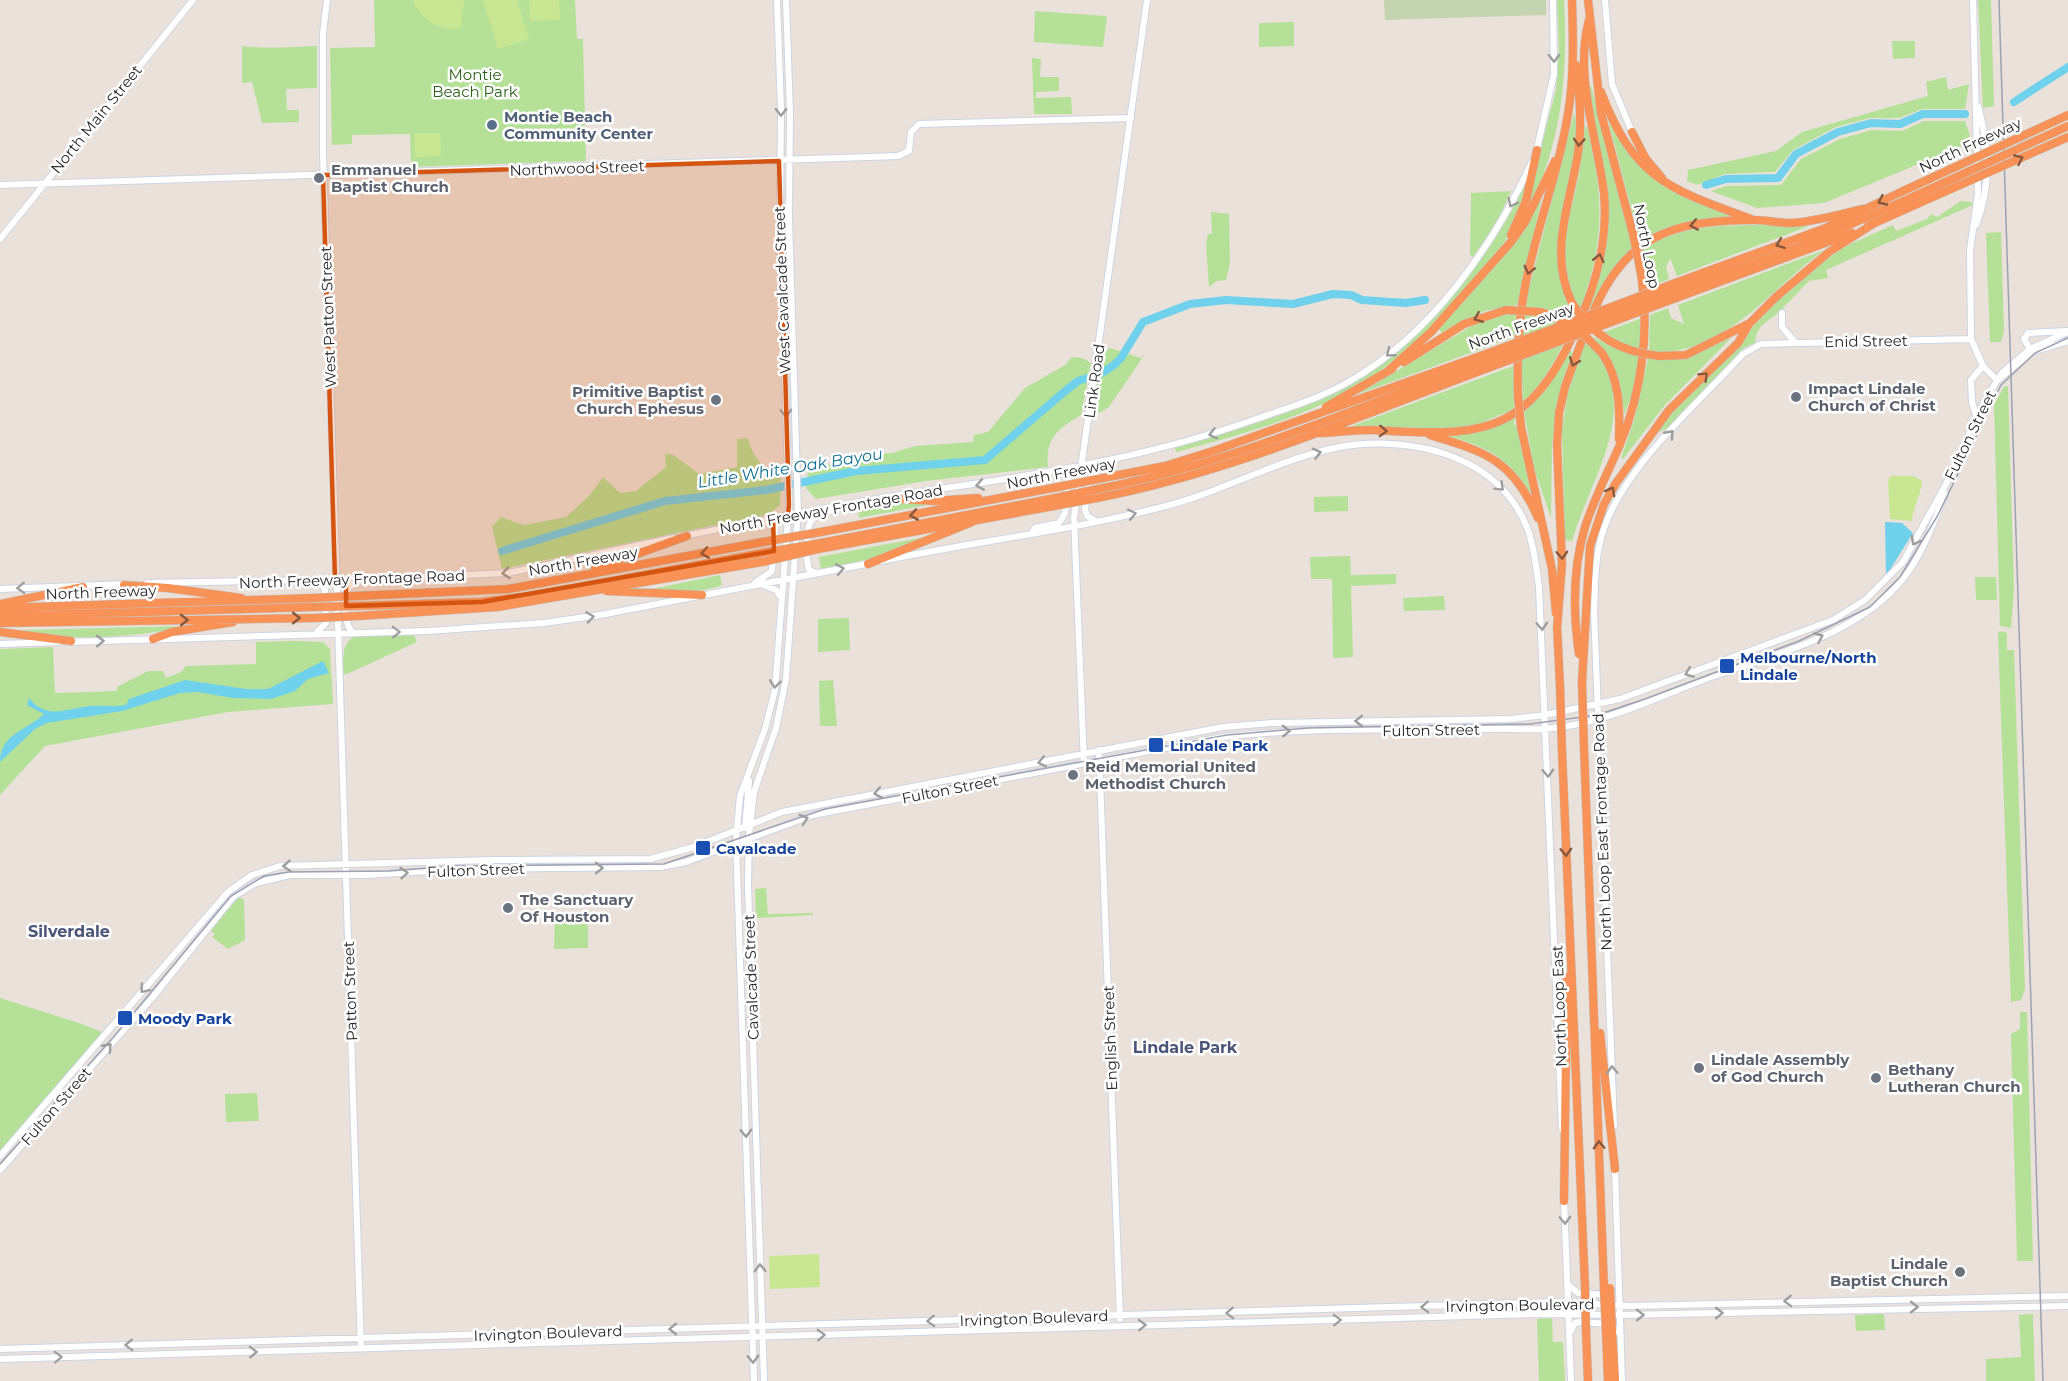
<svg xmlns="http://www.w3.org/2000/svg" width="2068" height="1381" viewBox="0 0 2068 1381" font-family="Montserrat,sans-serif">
<rect width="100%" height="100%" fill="#eae2da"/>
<path fill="#b5e097" d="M374 0H575L577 39H583L586 161 411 167 410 134 352 135V144L332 145 330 48 375 47Z
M1557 0H1564C1568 76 1562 152 1522 218L1556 90 1559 50Z
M1978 0H1991L1994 106 1983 108Z
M1035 11 1107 16 1103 47 1034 42Z
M1294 22V46L1259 47V23Z
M1892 41H1915V58L1893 59Z
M242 46C269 49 290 47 317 46V88L286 89 287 110H299V122L262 123 252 82 242 83Z
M1032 58 1041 59 1040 77H1059V91L1036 92V98L1071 97 1072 114H1034Z
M1946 77 1948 90 1969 84 1965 109H1922L1899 118H1870L1836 127 1793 150 1775 172 1725 174 1697 185 1687 181 1688 170 1776 151 1802 132 1928 96 1926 82Z
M1591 85 1632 247 1611 271 1592 308 1587 309C1603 271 1613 233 1607 191 1603 156 1588 120 1591 85Z
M1606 112C1622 149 1646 179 1683 197 1699 203 1717 207 1731 216L1682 223 1660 231 1640 242Z
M1574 113C1579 130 1575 150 1572 168 1561 219 1544 265 1575 314L1574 318C1561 351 1548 377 1523 403L1521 350 1528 293Z
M1924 121H1965L1972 142 1824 203 1757 208 1711 191 1727 186 1781 185 1801 159 1840 139 1872 130 1902 131Z
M1585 125C1590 131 1591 146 1593 155 1605 210 1600 256 1580 309 1553 264 1569 222 1579 175 1582 159 1583 142 1585 125Z
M1527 179C1524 203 1516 225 1502 246 1464 293 1418 346 1367 380 1311 416 1240 435 1176 452L1175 448C1251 425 1334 404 1396 353 1419 334 1438 312 1456 290 1486 255 1509 221 1527 179Z
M1511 191 1497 222 1473 257 1470 255 1471 193Z
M1542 198 1517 305 1484 311 1442 333 1439 329 1507 251Z
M1961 201 1972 202 1973 205 1826 270 1828 278 1809 281 1779 312 1761 326 1756 335 1755 343 1745 347 1669 428 1656 433 1678 405 1800 278 1844 247 1893 225 1896 231 1927 219 1931 214 1937 217Z
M1211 212 1229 214 1230 263 1226 280 1217 281 1209 287 1206 245 1208 234H1212Z
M1753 225 1809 226 1677 276 1670 258 1666 267 1669 279 1649 287 1642 250C1676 227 1713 226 1753 225Z
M2001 232 2004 331 2001 342H1990L1986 233Z
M1824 250C1770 289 1723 358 1649 352L1650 315 1668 308 1671 318 1684 324 1678 305Z
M1516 312 1514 337 1358 394 1477 323Z
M1642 318 1640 351 1602 333Z
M1592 336 1616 349 1639 357 1632 395 1624 415C1623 384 1613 359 1592 336Z
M1731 338 1665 405 1623 459 1621 458 1634 421 1648 359 1688 357Z
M1586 340C1647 404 1592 473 1572 541L1565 540 1562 430 1568 392Z
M1110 348 1141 358 1145 354 1109 407 1101 412 1092 413 1102 354Z
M1570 351 1573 352 1561 385 1556 415 1552 444 1551 518 1534 468 1524 411 1546 390Z
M1072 357 1082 358 1091 363 1081 415C1058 429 1045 438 1048 467L926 481 816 499 806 488 808 471 858 455 892 453 915 446 973 442 974 435 988 432 1025 388 1065 365Z
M1513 366 1514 409 1481 423 1449 429 1352 426Z
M2008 386 2014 589 2011 628 2000 626 1994 405 2004 387Z
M1516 417 1514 423 1517 428 1531 495C1511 459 1485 445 1447 436L1490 429Z
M748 438C752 456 763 470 781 476L780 505 769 514 502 569 492 527 501 517 524 525 566 517 590 495 603 477 620 493 636 491 666 467 665 454H672L699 474 737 467V439Z
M1348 496V511L1314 512V497Z
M893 501 932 504 859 518 858 509Z
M925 537V539L868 560 821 569 819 557Z
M1350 556 1351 575 1396 574V584L1351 586 1353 657 1333 658 1332 579H1311L1310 557Z
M720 575 722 585C701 593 673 594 652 589Z
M1975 577H1996L1997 600H1976Z
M1444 596 1445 610 1404 611 1403 598Z
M849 618 850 650 818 652V619Z
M184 626 182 628C129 637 76 641 22 633V630Z
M2000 631 2007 633V650H2014L2025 989 2021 1000 2011 1002 1998 633Z
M357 636 414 635 417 642 347 674H343C344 660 340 641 357 636Z
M296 641 323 642 330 649 333 704 228 712 45 746 0 795V649L53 647 55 693 117 691V687L148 671H163L166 678 181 672 186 666 256 664V642Z
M833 680 837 726H820L819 681Z
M766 888 768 914 813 913V915L756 918 755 889Z
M239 897 244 900 245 940 228 949 212 937 215 934 210 930Z
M555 914H588V948L554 949Z
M0 998 82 1024 104 1033 0 1151Z
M2020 1012H2027L2033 1261H2017L2011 1034 2020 1029Z
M257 1093 259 1121 226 1122 225 1094Z
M1884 1314 1885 1330 1856 1331 1855 1315Z
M2033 1314 2035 1381H1986V1359L2021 1357 2019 1315Z
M1552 1318 1553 1342H1563L1565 1381H1539L1537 1319Z"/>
<path fill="#c4d4b1" d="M1384 0H1546V15L1385 20Z"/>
<path fill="#c9e793" d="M413 0H464L461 28C440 32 421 20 413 0Z
M483 0H517L529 39 498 49Z
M529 0H559L560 20 530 21Z
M440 133 441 156 415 157 414 133Z
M1891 476H1913L1922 481C1921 496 1913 506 1912 521L1890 519 1888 480Z
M819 1254 820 1287 770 1289 769 1256Z"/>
<path fill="#6fd1eb" d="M1885 522 1902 523 1913 533 1886 576Z
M323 661 329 673 308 679 295 691 271 699 233 698 198 692 180 693 122 711 47 723 35 729 0 762C0 734 26 731 44 714L27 705 29 698C46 720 66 709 89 706 102 705 114 707 126 705L129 699 185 680 246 689H268Z"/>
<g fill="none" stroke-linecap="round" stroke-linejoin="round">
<path stroke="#6fd1eb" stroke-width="8" d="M2014 102 2068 67
M1706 185 1726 179 1778 178 1796 154 1838 132 1871 123 1900 124 1923 114H1965
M502 551 665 501 766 490 856 471 985 460 1064 392 1078 381 1102 373 1114 365 1121 358 1143 322 1190 304 1226 300 1293 304 1333 294 1351 295 1362 300 1406 303 1425 300"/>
<g stroke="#cfd4e1" stroke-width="8">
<path id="secondary" d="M327 0 323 33V153L361 1349
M1605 0 1612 84 1632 132
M1973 0 1978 194 1970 250 1971 339 1983 366 1997 380
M1536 153 1554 74 1553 0
M0 185 898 156 909 151 911 132 919 124 1131 118
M1976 225C1991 187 1989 145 1978 106
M0 239 193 0
M1782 313V327L1795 342
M2032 352 2024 339 2028 333 2067 331
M1998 380 2032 352 2068 341
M1977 418 1972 402 1971 380 1983 366
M1096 521 1087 516 1085 509 1090 478 1108 462
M1032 533 1035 528 1059 523 1065 513 1069 477 1067 473 1059 471
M683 536C768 520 853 501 939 489 1047 474 1155 455 1259 418 1290 407 1321 398 1350 381 1432 334 1493 246 1532 162
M881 561C972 542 1067 531 1158 508 1217 494 1271 463 1330 449 1402 433 1494 451 1526 525 1534 544 1536 567 1539 587L1562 1129
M816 573 809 570C806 562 806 528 811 521 815 515 826 512 833 510
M147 583 376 579 508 573 673 538
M755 583 772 571 775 528 770 523 763 521
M763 585 776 590 781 597
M0 589 128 584
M353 633C345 626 341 597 349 588 352 584 357 583 362 581
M315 634 326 623 325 589 318 580
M68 642 428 631 544 623 600 615 871 563
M0 644 58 642
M1099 750 1120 1319
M1084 764 1074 518 1147 0
M745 828 749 781
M1614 1126 1594 610C1595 586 1595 561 1601 538 1619 470 1696 406 1743 354L1761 344 1971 339
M0 1156 228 892 252 875 280 866 492 860 650 859 694 847 782 812 1223 727 1272 723 1511 719 1545 715 1620 699 1833 620 1865 600 1903 562 1945 486 1986 398 2002 373 2030 349 2068 332
M1615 1167 1622 1381
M0 1170 152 998 233 897 256 883 290 875H368L459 869 660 867 686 862 813 815 1223 737C1308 727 1395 730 1481 729 1502 728 1523 730 1544 729 1601 725 1651 700 1703 680 1766 657 1841 640 1890 593 1919 566 1930 530 1945 495L1943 490
M1564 1199 1571 1381
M1567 1284 1578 1293 1607 1295
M1571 1331 1575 1323 1579 1322 1611 1324 1620 1334
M0 1349 1555 1302 1630 1306 2068 1296
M0 1359 1532 1314 1620 1315 2068 1306
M754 1381 736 840 740 796 765 729 775 690 789 505 780 218 781 109 777 0
M764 1381 748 885 749 835 754 792 776 728 786 679 798 512 789 218 790 113 786 0"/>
</g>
<g stroke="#c3c3c3" stroke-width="9">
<path id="highway" d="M1588 0 1601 113 1633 234
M1601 92C1634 179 1669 189 1751 219
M1632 132 1646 159 1662 178
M1868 226 1908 208
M1511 235 1526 201 1537 150
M1675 283 1823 229 1901 192
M1676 291 1801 246 1906 200
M1676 298 1852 233
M1572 303C1548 252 1570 205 1578 153 1582 125 1580 94 1576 65
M1591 318C1622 237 1671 220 1754 220 1766 220 1778 223 1790 223 1814 222 1840 214 1863 209
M1579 322C1597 282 1608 236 1604 193 1597 137 1574 76 1589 20
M1602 353C1620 380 1620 408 1619 439
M1659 356 1686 355 1748 324
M1404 362 1464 324 1506 310
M1388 371 1431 332 1511 242 1525 222 1555 161
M1518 396C1517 359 1518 323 1525 287 1537 224 1562 164 1570 100 1574 67 1573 34 1572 0
M1326 407 1392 369
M1521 427 1552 569 1556 613
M1312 433C1332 434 1351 429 1371 430 1476 436 1526 439 1574 333
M1430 435C1486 452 1513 460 1538 518
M1098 479 1165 466 1216 450 1486 354
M1098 489C1233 463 1358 407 1487 361
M890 498 933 501 978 498
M1097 498C1232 472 1359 416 1488 368
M821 532 1058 487
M821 543 1055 498
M818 549 1054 506
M868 564 972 522
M595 569 687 536
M124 585 168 588 241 598
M607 591 702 595
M356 596 508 589 763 542
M0 604 83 587
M357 606 482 602 537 595 763 553
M0 608 313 598
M0 616 314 607
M358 616 498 607 762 562
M0 623 315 618
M1557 625 1560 686
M1557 629 1562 564 1557 444 1559 413 1565 387 1586 329
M0 632 71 641
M153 639 172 632 233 622
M1579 654C1573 613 1573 567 1585 527 1594 499 1607 474 1619 447 1643 390 1651 324 1639 263
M1582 682 1590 546 1604 504 1616 483 1669 410 1738 343 1749 324 1776 297 1829 252 1873 224
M1584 747 1604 1288
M1562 751 1585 1287
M1600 1033 1615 1169
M1564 1201 1567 977
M1586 1330 1588 1381
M1606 1331 1608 1381
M1612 1331 1615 1381"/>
</g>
<use href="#secondary" stroke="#fff" stroke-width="6"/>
<use href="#highway" stroke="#f99256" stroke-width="8"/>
<path stroke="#9da1b2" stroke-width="1.5" d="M0 1164 112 1039 231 896 264 876 289 872 389 871 457 866 664 864 825 809 1227 735 1308 728 1530 724 1597 715 1645 699 1799 641 1870 607 1900 577 1938 515 2001 385 2035 353 2068 338"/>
<path stroke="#9da1b2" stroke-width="1.5" d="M1999 0 2043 1381"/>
<g stroke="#c3c3c3" stroke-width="9" stroke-linecap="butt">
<path id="highway-bridge" d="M1901 192 2068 115
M1906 200 2068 126
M1908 208 2068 137
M1633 234 1639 263
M1572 303C1593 336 1620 352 1659 356
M1506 310 1541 312 1570 324
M1580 331 1602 353
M1486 354 1675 283
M1487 361 1676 291
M1488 368 1676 298
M1518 396 1521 427
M1058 487 1098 479
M1055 498 1098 489
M1054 506 1097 498
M763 542 821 532
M763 553 821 543
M762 562 818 549
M313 598 356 596
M314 607 357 606
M315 618 358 616
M1582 682 1584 747
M1560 686 1562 751
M1585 1287 1586 1330
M1604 1288 1606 1331
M1610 1288 1612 1331"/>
</g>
<use href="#highway-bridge" stroke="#f99256" stroke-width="8"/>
</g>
<defs><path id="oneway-chevron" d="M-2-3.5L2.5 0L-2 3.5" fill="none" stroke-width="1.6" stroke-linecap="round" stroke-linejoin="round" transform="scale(1.5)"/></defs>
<g stroke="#9e9e9e">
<use href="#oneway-chevron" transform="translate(1554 58) rotate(90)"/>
<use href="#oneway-chevron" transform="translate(781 112) rotate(91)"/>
<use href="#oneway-chevron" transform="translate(1512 203) rotate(117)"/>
<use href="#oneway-chevron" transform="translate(1390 353) rotate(141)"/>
<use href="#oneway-chevron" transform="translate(786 413) rotate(88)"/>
<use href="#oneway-chevron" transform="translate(1213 434) rotate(165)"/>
<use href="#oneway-chevron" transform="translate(1670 434) rotate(-48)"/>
<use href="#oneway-chevron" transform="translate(1317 453) rotate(-15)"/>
<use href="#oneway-chevron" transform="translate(980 485) rotate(170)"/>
<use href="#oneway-chevron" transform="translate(1500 487) rotate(45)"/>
<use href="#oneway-chevron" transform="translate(1132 514) rotate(-12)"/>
<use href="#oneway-chevron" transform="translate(1915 541) rotate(119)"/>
<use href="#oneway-chevron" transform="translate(840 569) rotate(-11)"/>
<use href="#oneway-chevron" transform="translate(506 573) rotate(174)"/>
<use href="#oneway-chevron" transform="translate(21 588) rotate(178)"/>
<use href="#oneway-chevron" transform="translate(590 617) rotate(-8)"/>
<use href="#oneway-chevron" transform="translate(1542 626) rotate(87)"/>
<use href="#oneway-chevron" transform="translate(396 632) rotate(-2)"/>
<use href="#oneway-chevron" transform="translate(1819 637) rotate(-24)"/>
<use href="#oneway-chevron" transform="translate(100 641) rotate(-1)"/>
<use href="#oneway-chevron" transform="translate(1689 673) rotate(158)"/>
<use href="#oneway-chevron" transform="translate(775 684) rotate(97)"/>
<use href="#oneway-chevron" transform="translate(1359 721) rotate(179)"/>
<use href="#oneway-chevron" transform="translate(1286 731) rotate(-1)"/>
<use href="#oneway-chevron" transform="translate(1042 762) rotate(169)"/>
<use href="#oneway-chevron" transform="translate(1548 773) rotate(88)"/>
<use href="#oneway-chevron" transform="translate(878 793) rotate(169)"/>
<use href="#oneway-chevron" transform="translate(804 819) rotate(-18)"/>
<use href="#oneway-chevron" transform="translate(287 866) rotate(176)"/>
<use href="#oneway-chevron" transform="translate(599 868)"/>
<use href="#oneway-chevron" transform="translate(404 873) rotate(-5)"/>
<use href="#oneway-chevron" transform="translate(144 989) rotate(130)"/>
<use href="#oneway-chevron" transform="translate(108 1047) rotate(-48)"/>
<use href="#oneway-chevron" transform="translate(1612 1070) rotate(-92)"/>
<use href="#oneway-chevron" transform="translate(746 1133) rotate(88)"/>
<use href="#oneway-chevron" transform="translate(1565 1220) rotate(88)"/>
<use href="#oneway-chevron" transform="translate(760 1268) rotate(-92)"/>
<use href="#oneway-chevron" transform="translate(1788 1301) rotate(178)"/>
<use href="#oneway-chevron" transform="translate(1425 1307) rotate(178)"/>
<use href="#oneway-chevron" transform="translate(1914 1307)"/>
<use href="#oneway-chevron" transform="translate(1230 1313) rotate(178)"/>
<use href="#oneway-chevron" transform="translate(1719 1313) rotate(-1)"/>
<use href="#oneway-chevron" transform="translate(1640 1315) rotate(-1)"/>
<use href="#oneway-chevron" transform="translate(1337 1320) rotate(-2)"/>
<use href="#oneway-chevron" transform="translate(931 1321) rotate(178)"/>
<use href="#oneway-chevron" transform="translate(1142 1325) rotate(-2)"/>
<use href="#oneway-chevron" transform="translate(673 1329) rotate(179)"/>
<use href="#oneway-chevron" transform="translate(821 1335) rotate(-2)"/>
<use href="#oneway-chevron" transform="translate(129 1345) rotate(178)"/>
<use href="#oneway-chevron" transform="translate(253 1352) rotate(-2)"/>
<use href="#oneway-chevron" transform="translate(58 1357) rotate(-2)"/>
<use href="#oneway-chevron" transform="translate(753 1359) rotate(88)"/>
</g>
<g stroke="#86583d">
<use href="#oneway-chevron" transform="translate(1579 142) rotate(94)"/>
<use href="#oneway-chevron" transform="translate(2019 159) rotate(-24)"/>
<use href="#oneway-chevron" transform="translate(1882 201) rotate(155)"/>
<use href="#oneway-chevron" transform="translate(1694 225) rotate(169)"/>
<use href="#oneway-chevron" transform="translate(1780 244) rotate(160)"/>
<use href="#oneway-chevron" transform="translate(1599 258) rotate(-77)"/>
<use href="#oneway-chevron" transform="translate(1529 270) rotate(104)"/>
<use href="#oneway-chevron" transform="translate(1478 318) rotate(158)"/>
<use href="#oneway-chevron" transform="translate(1574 362) rotate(111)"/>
<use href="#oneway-chevron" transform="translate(1704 376) rotate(-45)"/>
<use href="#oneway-chevron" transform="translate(1383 431) rotate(2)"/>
<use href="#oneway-chevron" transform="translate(1611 491) rotate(-61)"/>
<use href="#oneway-chevron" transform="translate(914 515) rotate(170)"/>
<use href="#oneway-chevron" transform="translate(705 553) rotate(170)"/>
<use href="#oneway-chevron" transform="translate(1562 555) rotate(87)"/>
<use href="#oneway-chevron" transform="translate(296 618)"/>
<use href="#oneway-chevron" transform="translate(184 620) rotate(-1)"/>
<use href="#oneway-chevron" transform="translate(1566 852) rotate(88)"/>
<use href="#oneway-chevron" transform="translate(1599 1145) rotate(-92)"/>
</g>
<path fill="#d5540f" fill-opacity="0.2" stroke="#d5540f" stroke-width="4.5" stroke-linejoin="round" d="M779 161 789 505 788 514 773 517 774 551 482 602 346 606V579H335L323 175Z"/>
<circle fill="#5c6f8a" stroke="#fff" stroke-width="2" cx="492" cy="125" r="6"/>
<g fill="#6b7280" stroke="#fff" stroke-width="2">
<circle cx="319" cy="178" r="6"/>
<circle cx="1796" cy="397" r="6"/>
<circle cx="716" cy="400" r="6"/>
<circle cx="1073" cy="775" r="6"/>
<circle cx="508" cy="908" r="6"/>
<circle cx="1699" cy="1068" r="6"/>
<circle cx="1876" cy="1078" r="6"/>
<circle cx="1960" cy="1272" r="6"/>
</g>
<g fill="#1a4fb4" stroke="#fff" stroke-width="2">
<rect x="1719" y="658" width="16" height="16" rx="3"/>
<rect x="1148" y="737" width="16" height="16" rx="3"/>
<rect x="695" y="840" width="16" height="16" rx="3"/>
<rect x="117" y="1010" width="16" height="16" rx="3"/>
</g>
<g text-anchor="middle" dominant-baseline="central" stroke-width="5" stroke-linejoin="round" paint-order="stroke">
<g font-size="15" fill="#2e621b" stroke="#fff">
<text x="475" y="74">Montie<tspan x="475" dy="17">Beach Park</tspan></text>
</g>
<g font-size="15" font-weight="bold" fill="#4e5e75" stroke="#fff" text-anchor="start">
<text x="504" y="116">Montie Beach<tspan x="504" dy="17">Community Center</tspan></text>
</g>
<g font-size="15" fill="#282828" stroke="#fff">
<text transform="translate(96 119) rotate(-51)">North Main Street</text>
<text transform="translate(1970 145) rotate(-25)">North Freeway</text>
<text transform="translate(577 168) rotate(-2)">Northwood Street</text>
<text transform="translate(1647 246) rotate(79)">North Loop</text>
<text transform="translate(782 290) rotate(-92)">West Cavalcade Street</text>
<text transform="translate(328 317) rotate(-92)">West Patton Street</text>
<text transform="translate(1521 326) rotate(-20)">North Freeway</text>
<text transform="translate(1866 341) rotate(-1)">Enid Street</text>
<text transform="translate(1094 381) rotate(-82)">Link Road</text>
<text transform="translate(1970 435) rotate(-64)">Fulton Street</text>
<text transform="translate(1061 473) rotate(-11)">North Freeway</text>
<text transform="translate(831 509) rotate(-10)">North Freeway Frontage Road</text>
<text transform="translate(583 561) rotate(-10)">North Freeway</text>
<text transform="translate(352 579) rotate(-2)">North Freeway Frontage Road</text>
<text transform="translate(101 592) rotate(-2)">North Freeway</text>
<text transform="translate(1431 730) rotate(-1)">Fulton Street</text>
<text transform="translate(950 789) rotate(-11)">Fulton Street</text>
<text transform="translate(1602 832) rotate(-92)">North Loop East Frontage Road</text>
<text transform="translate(476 870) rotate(-2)">Fulton Street</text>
<text transform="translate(751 977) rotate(-92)">Cavalcade Street</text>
<text transform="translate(350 991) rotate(-92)">Patton Street</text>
<text transform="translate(1559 1006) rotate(-92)">North Loop East</text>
<text transform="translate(1110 1038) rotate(-92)">English Street</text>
<text transform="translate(56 1106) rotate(-49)">Fulton Street</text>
<text transform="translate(1520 1305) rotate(-1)">Irvington Boulevard</text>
<text transform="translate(1034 1318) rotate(-2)">Irvington Boulevard</text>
<text transform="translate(548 1333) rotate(-2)">Irvington Boulevard</text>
</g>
<g font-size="15" font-weight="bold" fill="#5b616d" stroke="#fff" text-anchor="start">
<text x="331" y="169">Emmanuel<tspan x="331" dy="17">Baptist Church</tspan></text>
<text x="1808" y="388">Impact Lindale<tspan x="1808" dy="17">Church of Christ</tspan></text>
<text x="704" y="391" text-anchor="end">Primitive Baptist<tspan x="704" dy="17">Church Ephesus</tspan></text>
<text x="1085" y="766">Reid Memorial United<tspan x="1085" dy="17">Methodist Church</tspan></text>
<text x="520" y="899">The Sanctuary<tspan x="520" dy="17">Of Houston</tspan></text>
<text x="1711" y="1059">Lindale Assembly<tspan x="1711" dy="17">of God Church</tspan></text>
<text x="1888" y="1069">Bethany<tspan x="1888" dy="17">Lutheran Church</tspan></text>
<text x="1948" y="1263" text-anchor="end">Lindale<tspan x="1948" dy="17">Baptist Church</tspan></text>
</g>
<g font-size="15" font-weight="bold" fill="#164399" stroke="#fff" text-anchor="start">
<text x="1740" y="657">Melbourne/North<tspan x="1740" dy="17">Lindale</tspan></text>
<text x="1170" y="745">Lindale Park</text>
<text x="716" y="848">Cavalcade</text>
<text x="138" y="1018">Moody Park</text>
</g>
<g font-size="16" font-style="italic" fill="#116f93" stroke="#fff">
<text transform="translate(790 468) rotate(-9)">Little White Oak Bayou</text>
</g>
<g font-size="16" font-weight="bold" fill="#4a5577" stroke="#fff">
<text x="69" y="931">Silverdale</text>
<text x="1185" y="1047">Lindale Park</text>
</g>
</g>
</svg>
